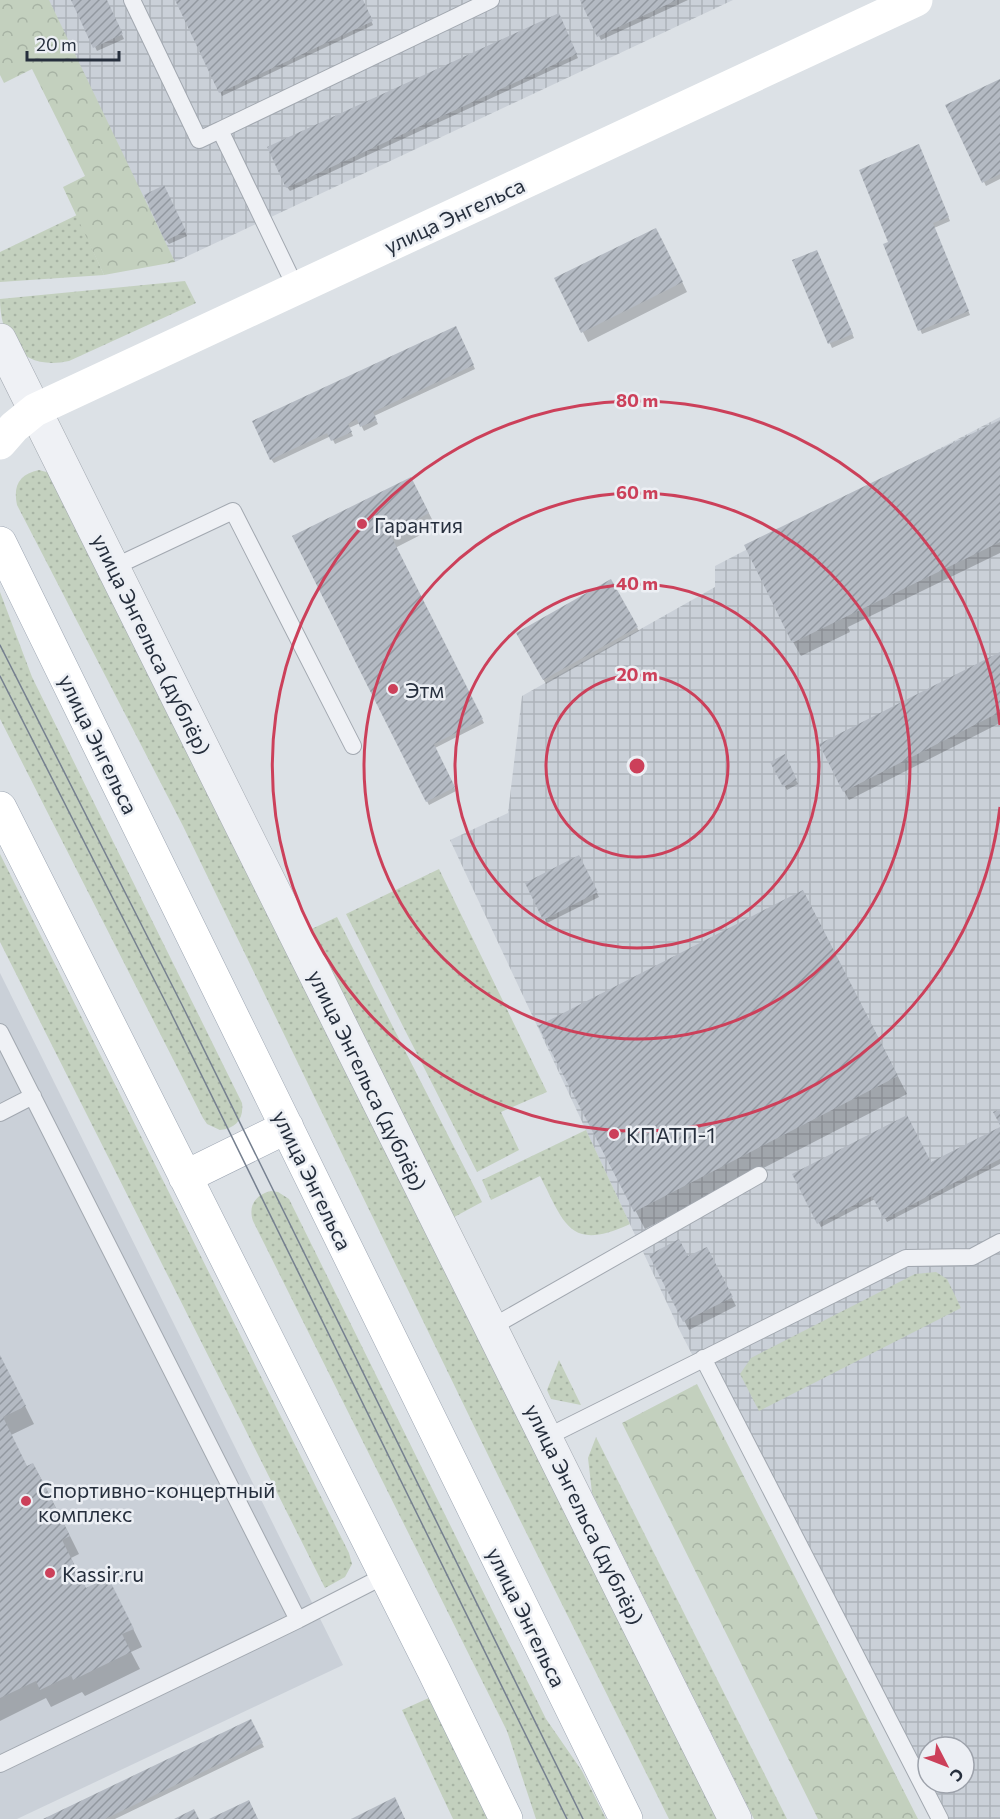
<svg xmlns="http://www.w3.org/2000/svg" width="1000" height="1819" viewBox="0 0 1000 1819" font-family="Commissioner,sans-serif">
<defs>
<pattern id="industrial-grid" width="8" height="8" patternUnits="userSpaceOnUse" patternTransform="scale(1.5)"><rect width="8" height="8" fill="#cad0d8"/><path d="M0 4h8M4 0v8" fill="none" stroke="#adb3ba"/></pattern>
<pattern id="grass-dots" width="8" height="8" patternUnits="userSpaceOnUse" patternTransform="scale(1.5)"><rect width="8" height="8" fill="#c3d0be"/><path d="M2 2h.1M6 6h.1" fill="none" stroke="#a7b3a4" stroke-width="1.8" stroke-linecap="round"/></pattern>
<pattern id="forest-crowns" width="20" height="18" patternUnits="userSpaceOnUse" patternTransform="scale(1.5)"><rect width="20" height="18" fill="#c3d0be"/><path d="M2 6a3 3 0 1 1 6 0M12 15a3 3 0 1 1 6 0" fill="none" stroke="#a7b3a4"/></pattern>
<pattern id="building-hatch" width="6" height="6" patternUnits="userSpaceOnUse" patternTransform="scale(1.5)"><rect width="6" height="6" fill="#b4bac3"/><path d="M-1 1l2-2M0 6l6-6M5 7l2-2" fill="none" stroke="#9298a0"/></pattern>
</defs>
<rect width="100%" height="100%" fill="#dce1e6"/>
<path fill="#cad0d8" d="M0 973 343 1665 17 1819H0Z"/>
<path fill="url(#industrial-grid)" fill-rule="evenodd" d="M37 0H733L175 262Z
M1000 417V1819H933L681 1333 450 840 508 813 522 696 715 587V566ZM928 1747H964V1783H928Z"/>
<path fill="url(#grass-dots)" d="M77 215 104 275 0 282V252Z
M185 281 196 303 69 361C24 371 0 341 0 299Z
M39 470 50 473 728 1819H669L505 1490 183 826 17 505C13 486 19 474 39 470Z
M0 592 32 677 242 1103C244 1119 236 1128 220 1130L207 1124 203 1118 0 719Z
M0 854 349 1553 352 1564 345 1577 325 1588 0 942Z
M439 869 547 1092 501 1112 519 1150 477 1172 346 914Z
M337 917 482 1202 445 1222 301 934Z
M586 1130 630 1224C569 1252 565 1224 540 1176L491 1200 482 1180Z
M271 1191 278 1192 289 1199 546 1719 582 1771 606 1819H536L507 1731 253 1221C248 1206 255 1195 271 1191Z
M936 1272 947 1279 961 1308 759 1411 740 1374 751 1358 915 1274Z
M559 1360 581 1405 551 1399 547 1390Z
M596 1437 787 1819H754L592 1493 588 1458Z
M431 1697 490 1819H453L402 1710Z"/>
<path fill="url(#forest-crowns)" d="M0 0H49L175 262 104 275 63 187 85 176 32 69 4 83 0 75Z
M697 1384 918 1819H818L622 1423Z"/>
<path fill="#0003" d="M73 0H106L124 39 97 51Z
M177 0H362L373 25 222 96Z
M582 0H688L601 40Z
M560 19 578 58 290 191 287 187Z
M1000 81V179L986 186 947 106Z
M921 150 950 221 934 228 970 315 922 334 885 245 890 243Z
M166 191 187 236 169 244 166 240Z
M661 238 687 292 588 342 556 279Z
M819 256 854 338 832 348 794 261Z
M458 332 475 369 374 416 378 424 364 431 360 423 349 428 353 436 335 444 331 436 274 463 271 459Z
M1000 422V553L848 627 850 632 801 656 793 642Z
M418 492 436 527 395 548 484 723 435 748 456 791 429 805 294 537Z
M611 581 639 631 546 684 518 633Z
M1000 654V723L849 800 844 791Z
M784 756 798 784 787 790 772 762Z
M578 857 599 897 547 923 527 884Z
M812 909 907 1094 645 1229 540 1027Z
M1000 1128V1164L887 1222 875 1199 821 1227 794 1175 930 1164Z
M651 1256 712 1258 736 1306 689 1330Z
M0 1356 34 1424 11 1435 27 1467 33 1464 43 1482 79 1554 71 1558 86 1589 117 1596 142 1647 131 1652 140 1669 85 1696 82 1692 51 1707 46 1698 0 1721Z
M250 1721 264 1747 115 1819H46Z"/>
<path fill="url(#building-hatch)" d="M71 0H107L123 34 93 48Z
M175 0H363L373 21 219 93Z
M580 0H677L597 37Z
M559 13 577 54 286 188 267 147Z
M1000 79V174L982 183 945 105Z
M919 144 949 217 933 223 969 311 918 331 883 244 888 242 859 170Z
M164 185 186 231 165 241 144 195Z
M656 228 683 282 581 333 554 278Z
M817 250 853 334 828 344 792 260Z
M456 326 474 365 373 412 377 420 360 427 357 419 348 424 352 432 331 441 327 433 270 460 252 421Z
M1000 420V542L792 643 744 545Z
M411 477 429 513 390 534 483 719 434 744 455 787 426 802 292 536Z
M611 579 638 627 543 680 516 633Z
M1000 652V712L843 792 819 744Z
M785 754 797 780 783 787 770 762Z
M579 855 598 892 543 920 525 883Z
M803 890 898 1076 634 1212 538 1026Z
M1000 1109V1125L993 1112Z
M907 1115 931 1162 1000 1127V1159L884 1219 872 1196 817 1224 792 1174Z
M679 1239 688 1256 707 1247 733 1297 683 1322 649 1255Z
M0 1355 26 1406 3 1417 27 1466 33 1463 70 1536 62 1540 86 1588 108 1577 134 1629 122 1634 131 1652 73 1680 71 1675 40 1690 36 1681 0 1698Z
M251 1719 263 1743 105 1819H43Z
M395 1797 405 1819H351Z
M249 1800 258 1819H209Z
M194 1809 199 1819H174Z"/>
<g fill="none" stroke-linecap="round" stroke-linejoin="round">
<g stroke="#a2a8b0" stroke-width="18">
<path id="lane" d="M132 0 199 140 220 130
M296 288 220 130 491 0
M114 567 233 511 353 746
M0 1032 298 1620 386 1575
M0 1113 33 1096
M492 1327 759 1175
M703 1358 940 1819
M547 1437 906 1258 972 1257 1000 1242
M0 1764 298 1620"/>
</g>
<g stroke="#a2a8b0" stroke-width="34">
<path id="street" d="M0 340 735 1819"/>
</g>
<g stroke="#9ca5b2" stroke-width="34">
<path id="primary" d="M0 543 626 1819
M0 808 434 1671 506 1819
M185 1177 287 1127"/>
</g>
<use href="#lane" stroke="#eff1f5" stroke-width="16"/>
<use href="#street" stroke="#eff1f5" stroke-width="33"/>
<path stroke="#fff" stroke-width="33" d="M0 443 14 427 35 410 916 0"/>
<use href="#primary" stroke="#fff" stroke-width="33"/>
<path stroke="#768090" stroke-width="1.5" d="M0 645 182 1005 583 1819
M0 676 170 1011 567 1819"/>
</g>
<g fill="none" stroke="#cc405a" stroke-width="3">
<circle cx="637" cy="766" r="91"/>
<circle cx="637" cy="766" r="182"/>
<circle cx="637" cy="766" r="273"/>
<path d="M1000 807A365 365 0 1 1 1000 725"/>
</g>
<g fill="#cc405a" stroke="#eceff4" stroke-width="2">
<circle cx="362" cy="524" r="6"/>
<circle cx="393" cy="689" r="6"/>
<circle cx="614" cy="1134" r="6"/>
<circle cx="26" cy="1501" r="6"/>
<circle cx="50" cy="1573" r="6"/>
</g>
<g text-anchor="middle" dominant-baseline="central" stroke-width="5" stroke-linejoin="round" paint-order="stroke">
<g font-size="21" fill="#262f3d" stroke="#eceff4">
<text transform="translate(454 215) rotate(-25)">улица Энгельса</text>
<text transform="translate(152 644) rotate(64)">улица Энгельса (дублёр)</text>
<text transform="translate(99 744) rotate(64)">улица Энгельса</text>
<text transform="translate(368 1080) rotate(64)">улица Энгельса (дублёр)</text>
<text transform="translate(313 1180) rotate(64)">улица Энгельса</text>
<text transform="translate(585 1514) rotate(64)">улица Энгельса (дублёр)</text>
<text transform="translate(527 1617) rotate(64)">улица Энгельса</text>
</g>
<g font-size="21" fill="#262f3d" stroke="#eceff4" text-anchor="start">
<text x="374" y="524">Гарантия</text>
<text x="405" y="689">Этм</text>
<text x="626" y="1134">КПАТП-1</text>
<text x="38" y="1489">Спортивно-концертный<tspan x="38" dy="24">комплекс</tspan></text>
<text x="62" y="1573">Kassir.ru</text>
</g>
</g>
<circle cx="637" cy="766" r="9" fill="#cc405a" stroke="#eceff4" stroke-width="3"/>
<g font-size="18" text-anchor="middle" font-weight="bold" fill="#cc405a" stroke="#eceff4" stroke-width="5" stroke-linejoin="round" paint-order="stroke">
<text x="637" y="407">80 m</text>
<text x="637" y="499">60 m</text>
<text x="637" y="590">40 m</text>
<text x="637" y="681">20 m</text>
</g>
<g transform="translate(946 1765) rotate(132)"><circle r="28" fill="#eceff4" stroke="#9da2ab" stroke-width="1.5"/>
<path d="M0-4.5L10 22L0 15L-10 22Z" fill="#cc405a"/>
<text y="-9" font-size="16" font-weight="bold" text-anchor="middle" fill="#262f3d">С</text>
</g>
<path d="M27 51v9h92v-9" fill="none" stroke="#262f3d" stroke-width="3"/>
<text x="36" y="51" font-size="18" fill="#262f3d" stroke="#eceff4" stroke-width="4.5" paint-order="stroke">20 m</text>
</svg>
